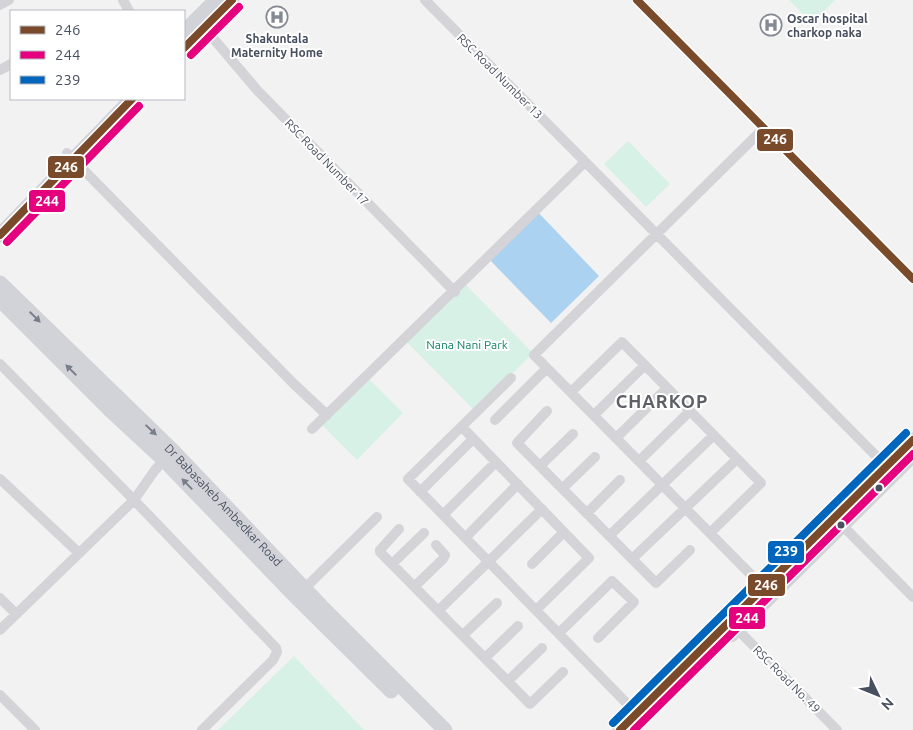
<svg xmlns="http://www.w3.org/2000/svg" width="913" height="730" viewBox="0 0 913 730" font-family="Ubuntu,sans-serif">
<rect width="100%" height="100%" fill="#f3f2f2"/>
<path fill="#d7f1e7" d="M789 0H835L812 23Z
M628 141 670 184 646 207 604 164Z
M459 278 533 353 475 411 401 336Z
M368 378 403 413 357 460 322 425Z
M294 656 364 730H218Z"/>
<path fill="#abd2f0" d="M535 209 599 276 551 323 486 256Z"/>
<g fill="none" stroke-linecap="round" stroke-linejoin="round">
<path stroke="#d4d4d8" stroke-width="10" d="M123 0 129 11
M425 0 890 470
M637 0 913 279
M0 5 9 0
M201 24 257 90 455 292
M0 70 11 64
M764 128 534 355 767 591
M67 153 294 384 327 415
M0 364 134 500 276 648 277 652 273 660 202 730
M511 378 408 479 644 721
M571 392 622 342 761 483 710 533
M547 411 517 443 656 583 690 550
M594 415 645 365
M495 420 547 368
M462 427 589 558 536 610
M312 429 585 162
M616 438 667 388
M639 461 690 411
M540 466 573 434
M0 479 79 553
M563 488 595 457
M420 492 473 439
M587 513 620 480
M443 515 496 462
M838 521 913 597
M399 529 380 550V552L530 704 563 672
M609 536 714 435
M466 537 518 484
M632 559 737 459
M392 564 424 533
M532 564 564 532
M415 586 443 559 445 555 436 545
M300 593 377 517
M0 598 16 614
M439 610 542 509
M737 629 837 730
M0 630 134 500 155 470 167 457
M559 633 612 581 634 602 598 638
M463 635 497 603
M485 658 518 626
M508 681 542 648
M0 695 35 730"/>
<g stroke="#d2d3d8" stroke-width="15">
<path d="M184 32 216 0"/>
<path d="M184 48 232 0"/>
<path d="M0 235 132 99"/>
<path id="s1" d="M0 283 173 451 322 607 445 730"/>
<path d="M0 300 110 410 164 460 296 597 391 691"/>
<path d="M731 635 913 455"/>
<path d="M620 730 913 440"/>
</g>
<g stroke="#fff" stroke-width="11">
<path id="bus-1" d="M637 0 913 279
M184 48 232 0
M0 235 132 99
M620 730 913 440"/>
</g>
<g stroke="#fff" stroke-width="11">
<path id="bus-2" d="M191 55 239 7
M7 242 139 106
M634 730 913 454"/>
</g>
<g stroke="#fff" stroke-width="11">
<path id="bus-3" d="M613 723 906 433"/>
</g>
<use href="#bus-1" stroke="#7a4b2a" stroke-width="8"/>
<use href="#bus-2" stroke="#e5007d" stroke-width="8"/>
<use href="#bus-3" stroke="#0065bd" stroke-width="8"/>
</g>
<defs><path id="oneway-solid" d="M-6-.8H1V-3.2L6.5 0L1 3.2V.8H-6Z" transform="scale(1.25)"/></defs>
<g fill="#787e8a">
<use href="#oneway-solid" transform="translate(35 317) rotate(44)"/>
<use href="#oneway-solid" transform="translate(71 370) rotate(-135)"/>
<use href="#oneway-solid" transform="translate(151 430) rotate(43)"/>
<use href="#oneway-solid" transform="translate(187 484) rotate(-134)"/>
</g>
<defs>
<g id="hospital-ring" transform="scale(1.125)"><circle r="9.5" fill="#fff" stroke="#848993" stroke-width="1.5"/><path d="M-5-5h3v3.5h4V-5h3V5h-3V1.5h-4V5h-3Z" fill="#848993"/></g>
</defs>
<g fill-rule="evenodd">
<use href="#hospital-ring" x="277" y="17"/>
<use href="#hospital-ring" x="771" y="25"/>
</g>
<g fill="#485060" stroke="#fff" stroke-width="2">
<circle cx="879" cy="488" r="4.5"/>
<circle cx="841" cy="525" r="4.5"/>
</g>
<g text-anchor="middle" dominant-baseline="central" stroke-width="4" stroke-linejoin="round" paint-order="stroke">
<g font-size="12" font-weight="bold" fill="#485060" stroke="#fff" text-anchor="start">
<text x="787" y="18">Oscar hospital<tspan x="787" dy="14">charkop naka</tspan></text>
<text x="277" y="38" text-anchor="middle">Shakuntala<tspan x="277" dy="14">Maternity Home</tspan></text>
</g>
<g font-size="12" fill="#485060" stroke="#fff">
<text transform="translate(500 76) rotate(45)">RSC Road Number 13</text>
<text transform="translate(327 162) rotate(46)">RSC Road Number 17</text>
<text stroke="none"><textPath href="#s1" startOffset="315">Dr Babasaheb Ambedkar Road</textPath></text>
<text transform="translate(787 679) rotate(45)">RSC Road No. 49</text>
</g>
<g font-size="12" fill="#158566" stroke="#fff">
<text x="467" y="344">Nana Nani Park</text>
</g>
<g font-size="18" font-weight="bold" letter-spacing="1" fill="#5e6067" stroke="#fff">
<text x="662" y="401">CHARKOP</text>
</g>
</g>
<g stroke="#fff" stroke-width="2">
<rect x="756" y="128" width="38" height="24" rx="5" fill="#7a4b2a"/>
<rect x="47" y="155" width="38" height="24" rx="5" fill="#7a4b2a"/>
<rect x="28" y="189" width="38" height="24" rx="5" fill="#e5007d"/>
<rect x="767" y="540" width="38" height="24" rx="5" fill="#0065bd"/>
<rect x="747" y="573" width="39" height="24" rx="5" fill="#7a4b2a"/>
<rect x="728" y="606" width="38" height="24" rx="5" fill="#e5007d"/>
</g>
<g font-size="14" text-anchor="middle" font-weight="bold" fill="#fff">
<text x="775" y="144">246</text>
<text x="66" y="172">246</text>
<text x="47" y="206">244</text>
<text x="786" y="556">239</text>
<text x="766" y="590">246</text>
<text x="747" y="623">244</text>
</g>
<rect x="10" y="10" width="175" height="90" fill="#ffffff" stroke="#b6b9bf"/>
<rect x="20" y="26" width="25" height="8" fill="#7a4b2a" stroke="#b6b9bf"/>
<text x="55" y="35" font-size="15" fill="#485060">246</text>
<rect x="20" y="51" width="25" height="8" fill="#e5007d" stroke="#b6b9bf"/>
<text x="55" y="60" font-size="15" fill="#485060">244</text>
<rect x="20" y="76" width="25" height="8" fill="#0065bd" stroke="#b6b9bf"/>
<text x="55" y="85" font-size="15" fill="#485060">239</text>
<g transform="translate(878 695) rotate(133)" stroke="#ffffff" stroke-width="4" paint-order="stroke">
<path d="M0-4L9 19L0 12L-9 19Z" fill="#485060"/>
<text y="-8" font-size="14" font-weight="bold" text-anchor="middle" fill="#485060">N</text>
</g>
</svg>
